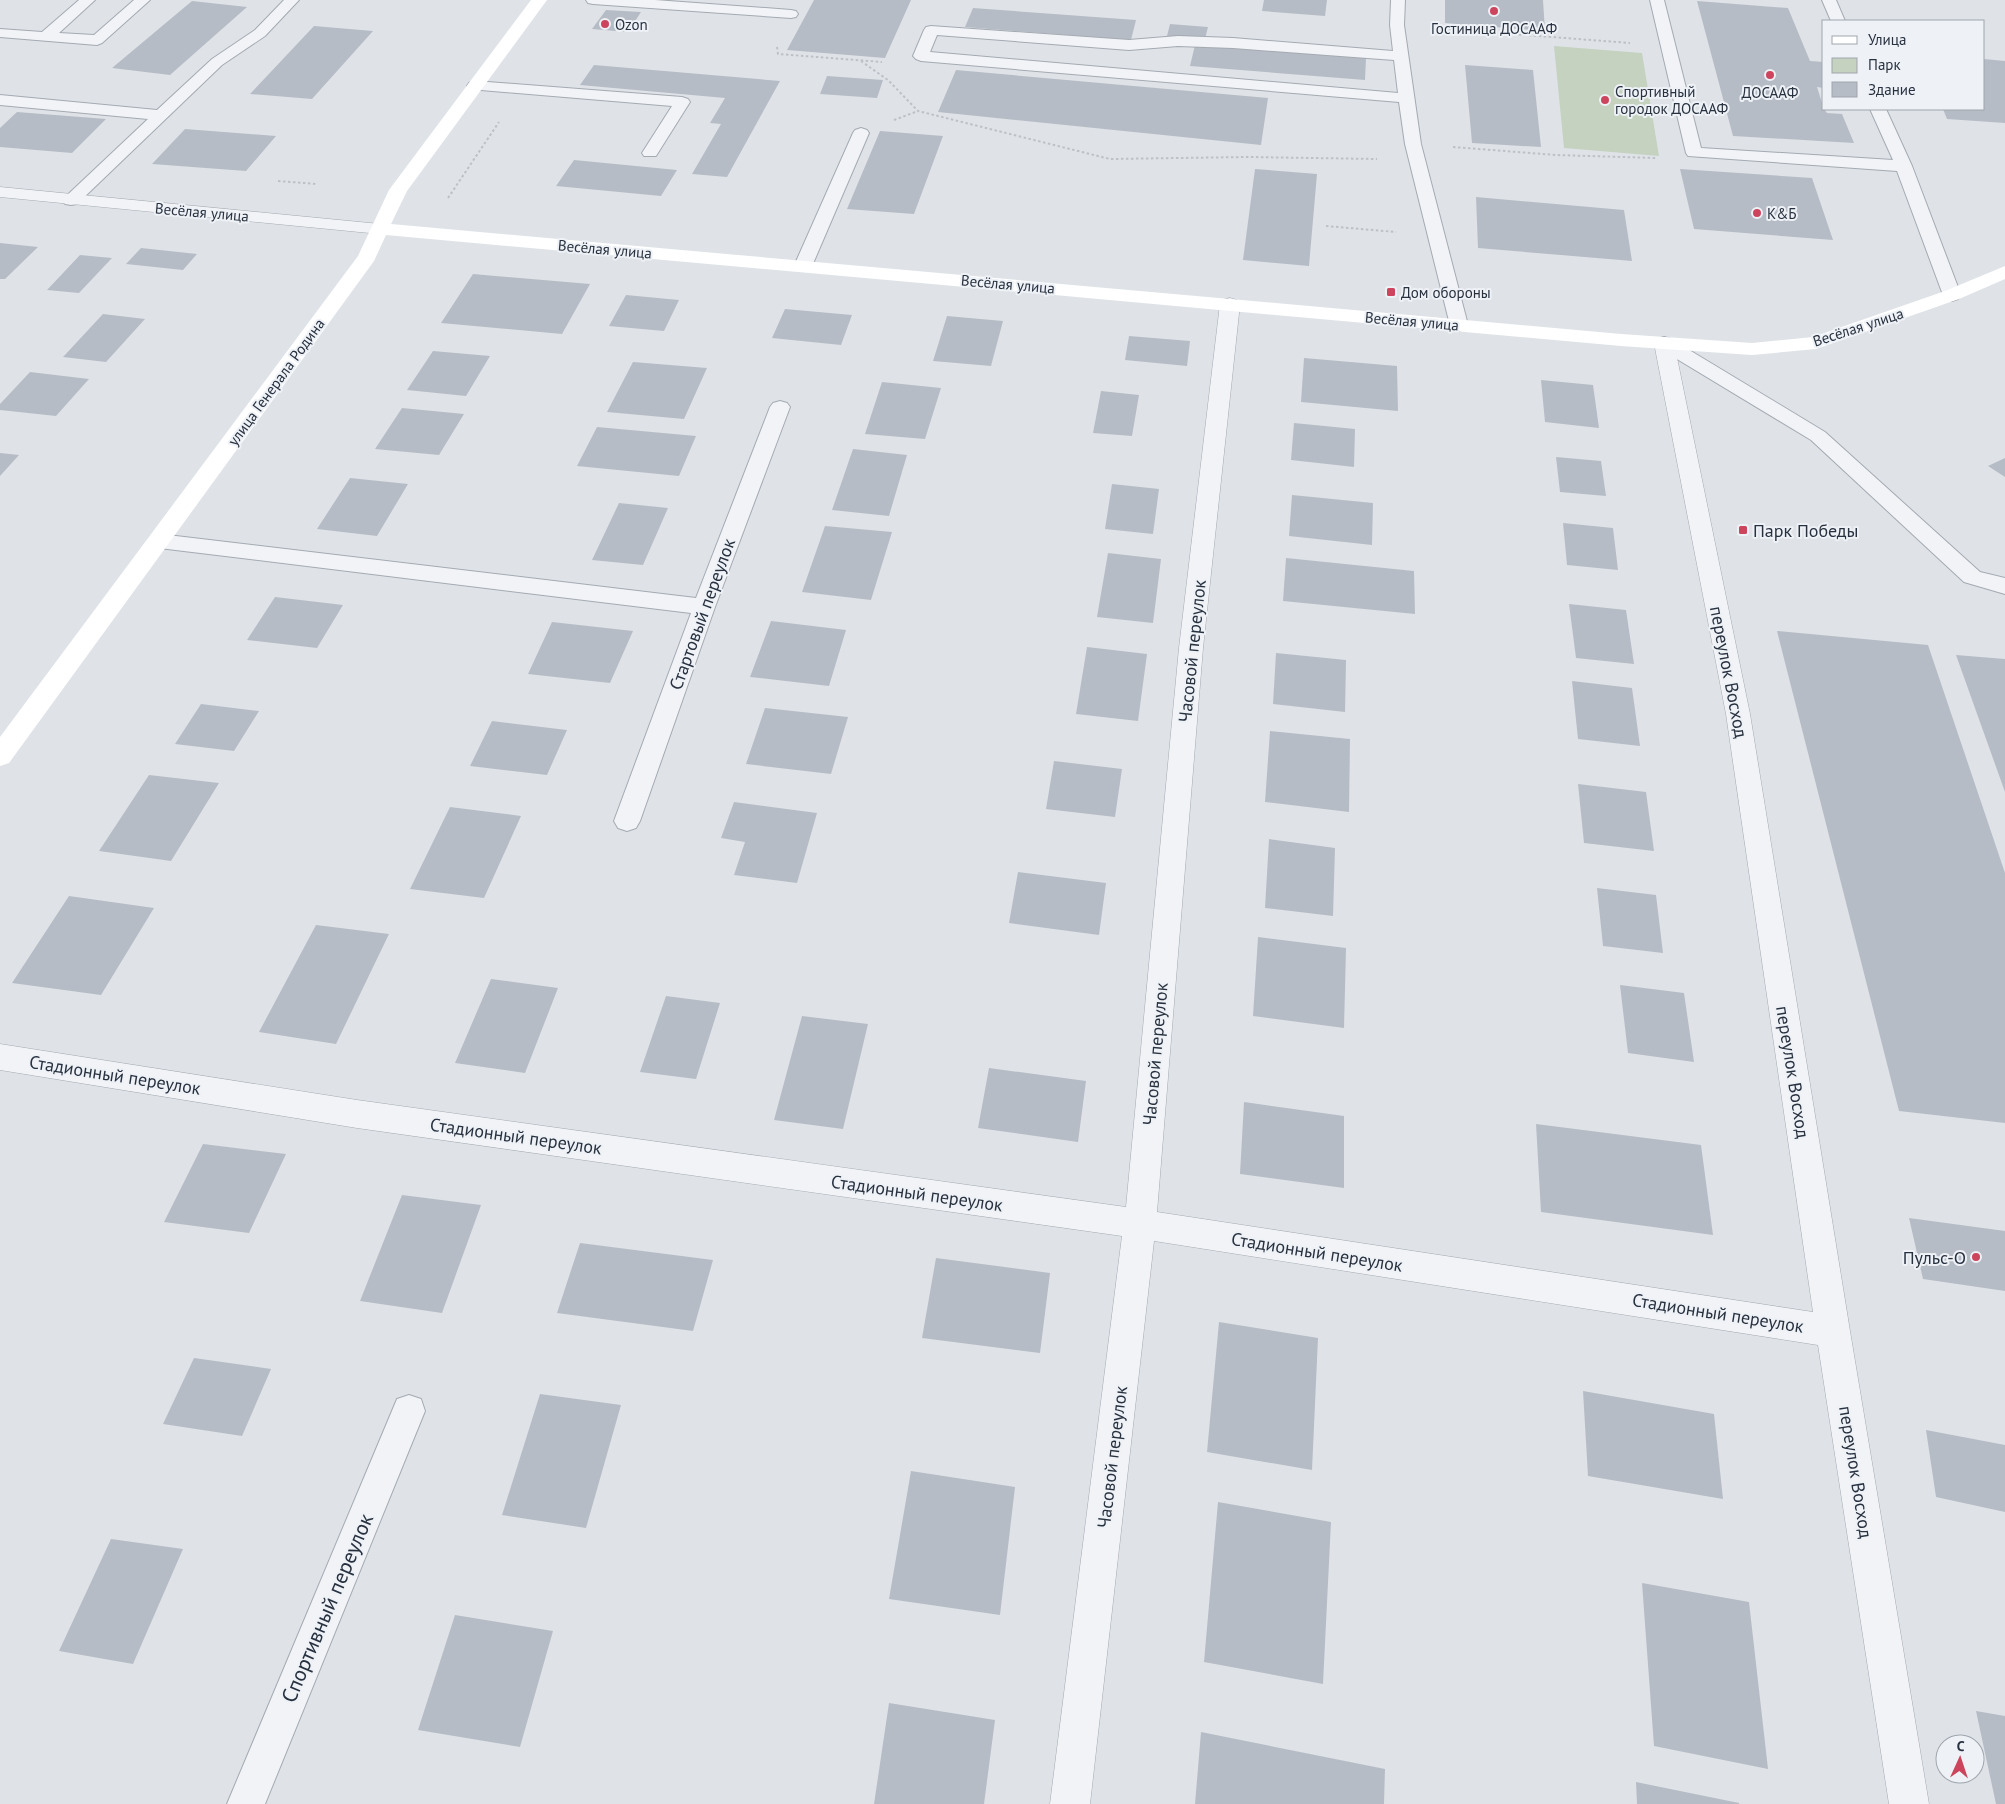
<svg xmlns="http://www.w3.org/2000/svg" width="2005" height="1804" viewBox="0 0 2005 1804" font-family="'PT Sans',sans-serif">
<rect width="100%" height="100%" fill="#dfe3e8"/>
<path fill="#c5d2c0" d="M1554 46 1642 53 1659 156 1564 148Z"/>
<path fill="#b6bcc5" d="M814 0H911L885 58 787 50Z
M1264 0H1327L1325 16 1262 11Z
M1445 0H1543L1545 31 1445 23Z
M192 1 247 7 170 75 112 68Z
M1697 1 1788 8 1810 61 1824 62V88L1817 87 1824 109 1827 113 1842 114 1854 143 1733 136Z
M973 8 1136 20 1131 40 965 27Z
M606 10 641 12 628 32 592 29Z
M1170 24 1208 27 1205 39 1167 36Z
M314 26 373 31 312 99 250 94Z
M1195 45 1366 58 1365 80 1190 66Z
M1984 59 2005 61V123L1947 119 1943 109H1984Z
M594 65 780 81 727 177 692 174 721 124 710 123 725 98 580 85Z
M1465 65 1533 70 1541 147 1472 143Z
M956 70 1268 98 1261 145 938 112Z
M827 76 883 80 877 98 820 94Z
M17 112 106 119 72 153 0 147V128Z
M185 129 276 136 246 171 152 164Z
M880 131 943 136 914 214 847 209Z
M574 160 677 170 661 196 556 186Z
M1255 169 1317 174 1309 266 1243 260Z
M1680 169 1812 178 1833 240 1694 229Z
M1476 197 1624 210 1632 261 1478 248Z
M0 243 38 247 5 279H0Z
M141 248 197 254 183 270 126 264Z
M80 255 112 258 79 293 47 290Z
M473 274 590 284 562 334 441 323Z
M626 295 679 300 664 331 609 326Z
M785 309 852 315 841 345 772 338Z
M103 314 145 319 106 362 63 357Z
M947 316 1003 321 991 366 933 361Z
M1129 336 1190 341 1187 366 1125 360Z
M433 351 490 356 466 396 407 390Z
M1304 358 1397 366 1398 411 1301 402Z
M633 362 707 368 684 419 607 412Z
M30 372 89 379 56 416 0 410V404Z
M1541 380 1593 385 1599 428 1545 422Z
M882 382 941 388 925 439 865 434Z
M1101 391 1139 395 1132 436 1093 433Z
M402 408 464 414 439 455 375 449Z
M1294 423 1355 429 1354 467 1291 460Z
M597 427 696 436 679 476 577 466Z
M853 449 907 455 889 516 832 510Z
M0 453 19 455 0 476Z
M1556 457 1601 461 1606 496 1560 492Z
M2005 458V477L1988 466Z
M350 478 408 484 377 536 317 529Z
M1112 484 1159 489 1153 534 1105 529Z
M1292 495 1373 503 1372 545 1289 536Z
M619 503 668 508 643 565 592 560Z
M1563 523 1613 528 1618 570 1567 565Z
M825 526 892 532 871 600 802 592Z
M1108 553 1161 559 1153 623 1097 617Z
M1286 558 1414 571 1415 614 1283 601Z
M275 597 343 605 317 648 247 640Z
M1569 604 1626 610 1634 664 1576 658Z
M771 621 846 630 829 686 750 677Z
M552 622 633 631 610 683 528 674Z
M1777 631 1928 645 2005 873V1123L1899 1111Z
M1087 647 1147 654 1138 721 1076 714Z
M1276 653 1346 660 1345 712 1273 704Z
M1956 655 2005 659V792Z
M1572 681 1632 688 1640 746 1578 739Z
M201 704 259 711 234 751 175 744Z
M765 708 848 717 831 774 746 764Z
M492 721 567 730 547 775 470 766Z
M1270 731 1350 739 1349 812 1265 802Z
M1054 761 1122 769 1115 817 1046 809Z
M149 775 219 783 171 861 99 851Z
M1578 784 1646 792 1654 851 1584 843Z
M734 802 817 813 797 883 734 875 745 842 721 838Z
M450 807 521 816 484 898 410 889Z
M1269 839 1335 848 1333 916 1265 908Z
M1018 872 1106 883 1099 935 1009 923Z
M1597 888 1656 895 1663 953 1603 946Z
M69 896 154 908 101 995 12 983Z
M316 925 389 934 336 1044 259 1032Z
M1258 937 1346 948 1344 1028 1253 1016Z
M491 979 558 988 525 1073 455 1063Z
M1620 985 1684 993 1694 1062 1628 1053Z
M666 996 720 1003 696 1079 640 1072Z
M802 1016 868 1024 843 1129 774 1120Z
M989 1068 1086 1081 1078 1142 978 1128Z
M1244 1102 1344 1116V1188L1240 1174Z
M1536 1124 1701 1145 1713 1235 1541 1212Z
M203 1144 286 1154 249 1233 164 1222Z
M402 1195 481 1205 442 1313 360 1301Z
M1909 1218 2005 1231V1291L1923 1279Z
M580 1243 713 1260 693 1331 557 1313Z
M936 1258 1050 1273 1040 1353 922 1338Z
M1219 1322 1318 1338 1312 1470 1207 1452Z
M194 1358 271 1369 242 1436 163 1424Z
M1583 1391 1714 1414 1723 1499 1588 1476Z
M540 1394 621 1405 586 1528 502 1515Z
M1926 1430 2005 1445V1512L1936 1497Z
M911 1471 1015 1487 1000 1615 889 1599Z
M1218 1502 1331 1522 1323 1684 1204 1662Z
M111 1539 183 1549 133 1664 59 1651Z
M1642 1583 1749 1602 1768 1769 1654 1746Z
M455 1615 553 1631 520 1747 418 1730Z
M889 1703 995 1720 984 1804H874Z
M1976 1711 2005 1716V1804H1996Z
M1201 1732 1385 1769 1384 1804H1195Z
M1636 1782 1739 1803V1804H1637Z"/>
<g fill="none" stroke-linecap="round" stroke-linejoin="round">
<g stroke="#a4aab2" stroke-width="2">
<path id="lane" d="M79 0H95L59 33 94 35 134 0H150L102 43 97 45 0 37V29L42 32Z
M284 0H299L265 36 222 65 77 204 71 205 65 204 62 200 148 119 0 105V95L157 110 212 59 255 30Z
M586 0H655L791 10 796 11 798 14 796 17 791 18 593 4 588 3Z
M1391 0H1405L1404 25 1421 144 1468 325 1466 329 1459 331 1452 329 1450 325 1405 144 1399 102 921 61 916 59 913 56 924 30 926 27 931 26 1129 40 1178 36 1233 38 1393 51 1390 25ZM937 35 1129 50 1178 46 1233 48 1394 60 1398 93 930 52Z
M1650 0H1664L1701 148 1893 160 1870 109H1886L1912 166 1961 295 1958 299 1952 301 1946 299 1943 295 1897 171 1688 156 1686 153Z
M1822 0H1836L1845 21H1831Z
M475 81 682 97 688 99 690 102 656 156H644L642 153 672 106 469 89 467 86 469 83Z
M861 128 867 130 869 133 812 266 809 270 803 271 797 270 794 266 853 133 855 130Z
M1664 337 1671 339 1825 432 1980 572 2005 578V594L1964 582 1811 440 1657 347 1655 343 1657 339Z
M780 401 787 403 790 407 715 607 640 821 636 828 627 831 618 828 614 821 691 613 159 548 151 546 148 541 151 536 159 534 696 598 770 407 773 403Z
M409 1395 421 1399 425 1411 265 1804H227L397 1399Z"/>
</g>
<g stroke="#a4aab2" stroke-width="1">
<path id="street" d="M0 187 380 224 386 225 389 229 386 233 380 234 0 197Z
M1230 298 1237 300 1240 304 1203 648 1157 1212 1813 1312 1726 714 1654 343 1657 339 1664 337 1671 339 1674 343 1750 714 1850 1331 1929 1804H1889L1818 1345 1154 1241 1090 1804H1050L1122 1236 357 1128 0 1070V1044L357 1100 1126 1207 1179 648 1220 304 1223 300Z"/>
</g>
<path stroke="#bdc1c6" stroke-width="2" stroke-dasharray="2.5 2.5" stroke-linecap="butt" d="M1434 28 1630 43
M777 47 778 54 882 62
M861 61 888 80 918 111 1110 159 1248 157 1377 159
M894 120 918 111
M1453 147 1556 155 1656 158
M278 181 317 184
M448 198 499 122
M1326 226 1396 232"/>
<use href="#lane" fill="#f2f3f6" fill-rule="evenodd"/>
<use href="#street" fill="#f2f3f6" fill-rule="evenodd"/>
<path fill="#fff" fill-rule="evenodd" d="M531 0H547L407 191 391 224 1621 334 1752 343 1813 337 1945 291 2005 266V279L1959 299 1816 349 1752 355 1621 346 386 235 374 261 9 763 0 766V737L358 256 389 190Z"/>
</g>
<g fill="#cc455d" stroke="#eef2f6" stroke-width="2">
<circle cx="1494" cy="11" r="5"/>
<circle cx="605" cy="24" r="5"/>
<circle cx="1770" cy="75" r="5"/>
<circle cx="1605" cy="100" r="5"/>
<circle cx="1757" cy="213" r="5"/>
<rect x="1386" y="287" width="10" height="10" rx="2.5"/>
<rect x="1738" y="525" width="10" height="10" rx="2.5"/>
<circle cx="1976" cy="1257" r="5"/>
</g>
<g text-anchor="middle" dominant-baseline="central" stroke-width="4" stroke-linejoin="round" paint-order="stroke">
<g font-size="15" fill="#28313f" stroke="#eef2f6" text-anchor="start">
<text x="615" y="24">Ozon</text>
<text x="1494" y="28" text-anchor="middle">Гостиница ДОСААФ</text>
<text x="1615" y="91">Спортивный<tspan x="1615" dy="17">городок ДОСААФ</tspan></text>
<text x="1770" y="92" text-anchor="middle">ДОСААФ</text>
<text x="1767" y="213">К&amp;Б</text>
<text x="1401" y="292">Дом обороны</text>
</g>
<g font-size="15" fill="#28313f" stroke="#eef2f6">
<text transform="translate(202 212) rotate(5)">Весёлая улица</text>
<text transform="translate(605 249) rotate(5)">Весёлая улица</text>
<text transform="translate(1008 284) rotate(5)">Весёлая улица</text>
<text transform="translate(1412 321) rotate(5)">Весёлая улица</text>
<text transform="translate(1858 327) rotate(-18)">Весёлая улица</text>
<text transform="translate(276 382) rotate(-54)">улица Генерала Родина</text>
</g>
<g font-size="18" fill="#28313f" stroke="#eef2f6" text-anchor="start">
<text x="1753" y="530">Парк Победы</text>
<text x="1966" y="1257" text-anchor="end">Пульс-О</text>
</g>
<g font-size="18" fill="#28313f" stroke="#eef2f6">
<text transform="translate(702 614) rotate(-70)">Стартовый переулок</text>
<text transform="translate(1192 651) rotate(-84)">Часовой переулок</text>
<text transform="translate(1729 672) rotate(79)">переулок Восход</text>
<text transform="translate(1155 1054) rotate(-85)">Часовой переулок</text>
<text transform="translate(1793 1072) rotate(81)">переулок Восход</text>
<text transform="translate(115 1075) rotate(9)">Стадионный переулок</text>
<text transform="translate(516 1136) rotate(8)">Стадионный переулок</text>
<text transform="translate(917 1193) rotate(8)">Стадионный переулок</text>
<text transform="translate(1317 1252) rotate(9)">Стадионный переулок</text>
<text transform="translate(1718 1313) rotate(9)">Стадионный переулок</text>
<text transform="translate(1112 1457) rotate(-83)">Часовой переулок</text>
<text transform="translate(1856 1472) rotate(81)">переулок Восход</text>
</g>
<g font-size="21" fill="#28313f" stroke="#eef2f6">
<text transform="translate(327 1608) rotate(-67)">Спортивный переулок</text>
</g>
</g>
<rect x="1822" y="20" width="162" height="90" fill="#eef2f6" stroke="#9fa5ad"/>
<rect x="1832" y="36" width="25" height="8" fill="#ffffff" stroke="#9fa5ad"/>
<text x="1868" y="45" font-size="15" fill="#28313f">Улица</text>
<rect x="1832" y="58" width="25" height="15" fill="#c5d2c0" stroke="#9fa5ad"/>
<text x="1868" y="70" font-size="15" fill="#28313f">Парк</text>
<rect x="1832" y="82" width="25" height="15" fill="#b6bcc5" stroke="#9fa5ad"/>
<text x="1868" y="95" font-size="15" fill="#28313f">Здание</text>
<g transform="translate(1960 1759) rotate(3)"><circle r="24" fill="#eef2f6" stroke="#9fa5ad"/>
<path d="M0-4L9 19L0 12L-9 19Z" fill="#cc455d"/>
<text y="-8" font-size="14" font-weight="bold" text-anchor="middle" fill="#28313f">С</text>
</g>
</svg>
